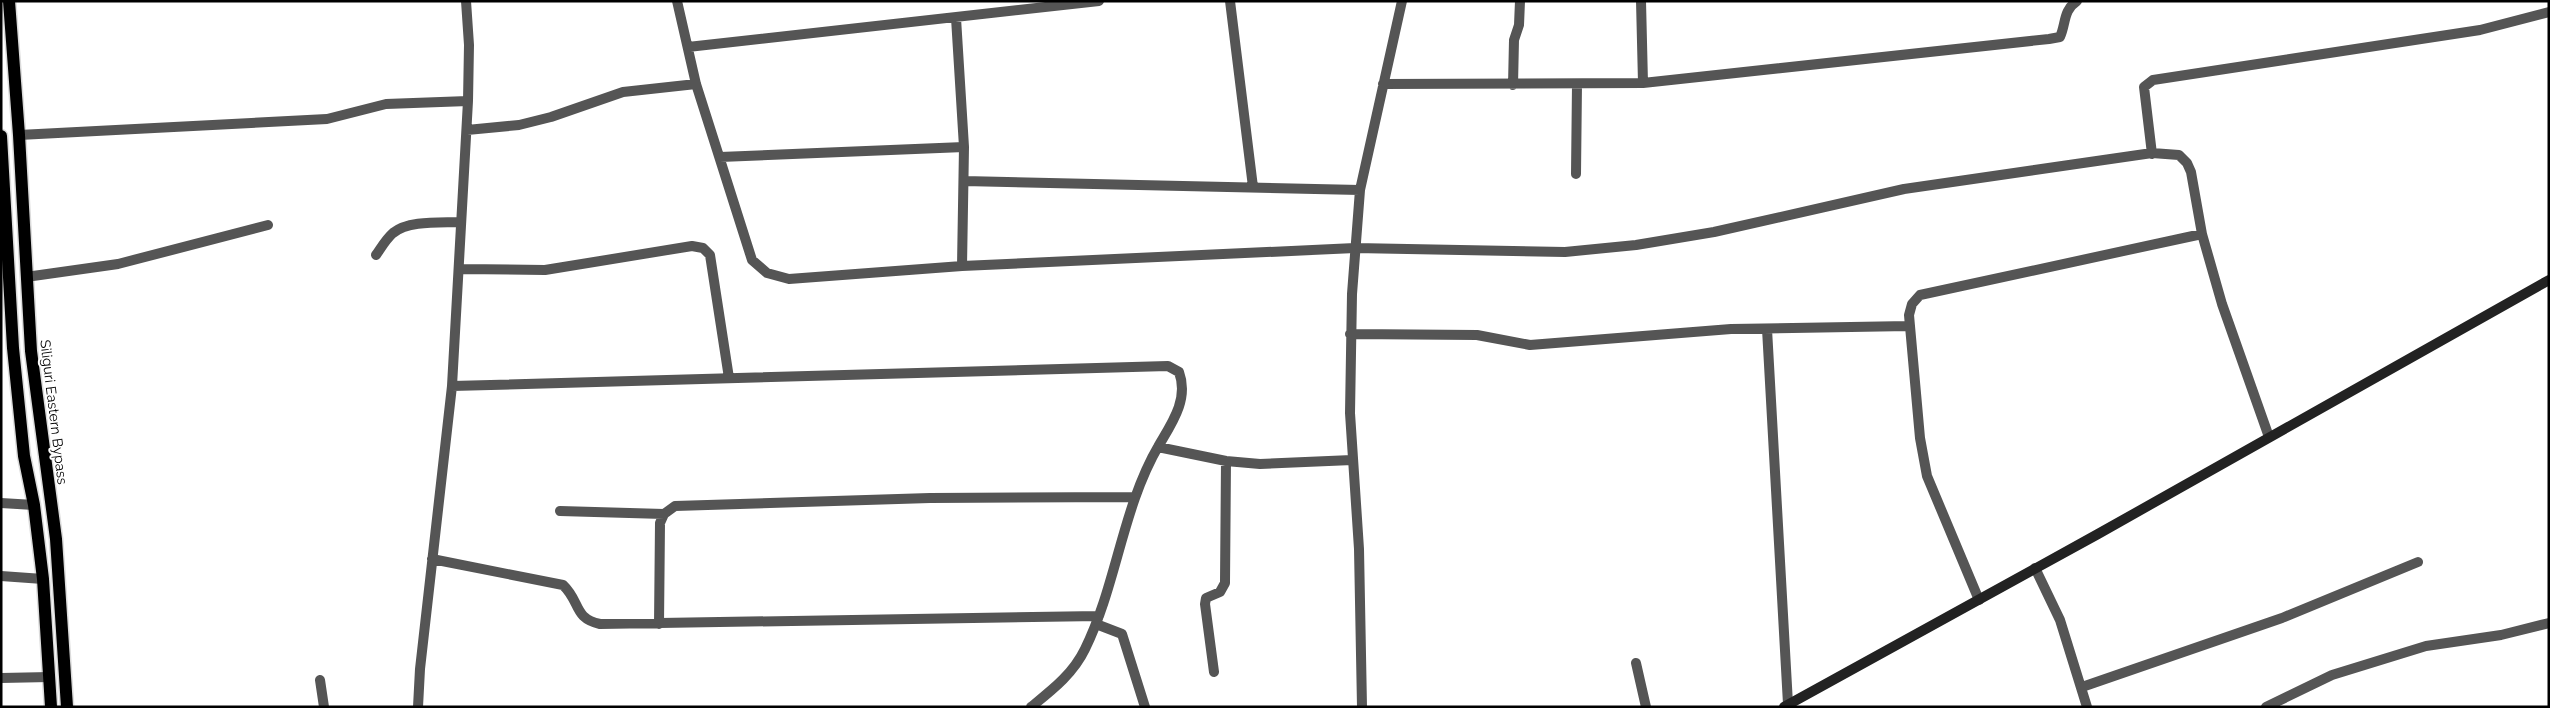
<svg xmlns="http://www.w3.org/2000/svg" width="2550" height="708" viewBox="0 0 2550 708" font-family="Raleway,sans-serif">
<rect width="100%" height="100%" fill="#fff"/>
<g fill="none" stroke-linecap="round" stroke-linejoin="round">
<g stroke="#dbdbdb" stroke-width="15">
<path id="primary" d="M9 1 19 135 31 351 56 539 67 707
M1 136 13 348 24 456 34 505 43 579 51 707"/>
</g>
<path stroke="#555" stroke-width="10" d="M1636 663 1646 707"/>
<path stroke="#555" stroke-width="10" d="M677 1 696 84 752 260 767 273 789 279 962 266 1355 248 1565 252 1636 245 1714 232 1904 189 2152 153 2179 155 2187 163 2191 172 2202 234 2222 304 2269 437
M1230 1 1253 187
M1641 1 1643 83
M956 18 964 147 962 266
M688 47 1099 1
M1383 84 1643 83 2049 39 2060 37C2066 24 2063 10 2077 1
M1513 85 1514 40 1519 25 1520 1
M467 130 519 125 551 117 623 92 696 84
M19 135 327 119 386 104 468 101
M2152 154 2144 87 2153 80 2480 30 2549 12
M720 157 964 147
M1576 174 1577 84
M964 181 1360 190
M376 255C381 248 386 239 393 233 409 220 441 223 461 222
M459 269 545 270 692 246 703 248 710 255 729 378
M26 277 118 264 268 225
M1767 329 1788 704
M1350 334 1477 335 1530 345 1731 329 1909 326
M452 386 1168 366 1179 372C1189 399 1172 423 1159 445 1122 508 1117 584 1085 649 1073 674 1052 690 1031 707
M1158 447 1226 461 1260 464 1352 460
M1 503 34 505
M560 511 664 514
M432 559 563 585C581 602 573 618 600 624L1099 616
M2035 568 2060 620 2087 707
M1 576 43 579
M1979 600 1927 476 1920 438 1909 315 1912 304 1920 295 2202 234
M659 624 660 523 664 514 675 506 930 498 1135 497
M1096 624 1122 634 1145 707
M1214 672 1205 604 1206 598 1220 592 1225 583 1226 461
M1 678 50 677
M320 680 324 707
M2082 687 2282 618 2418 562
M418 707 420 669 452 386 468 101 469 45 466 1
M1362 707 1359 549 1350 413 1352 294 1360 190 1402 1
M2266 707 2332 675 2426 646 2501 635 2549 623"/>
<path stroke="#222" stroke-width="10" d="M1784 707 2098 534 2549 280"/>
<use href="#primary" stroke="#000" stroke-width="12"/>
</g>
<g text-anchor="middle" dominant-baseline="central" stroke-width="4" stroke-linejoin="round" paint-order="stroke">
<g font-size="14" fill="#000" stroke="#fff">
<text transform="translate(54 412) rotate(83)">Siliguri Eastern Bypass</text>
</g>
</g>
<rect width="2550" height="708" fill="none" stroke="#000000" stroke-width="5"/>
</svg>
